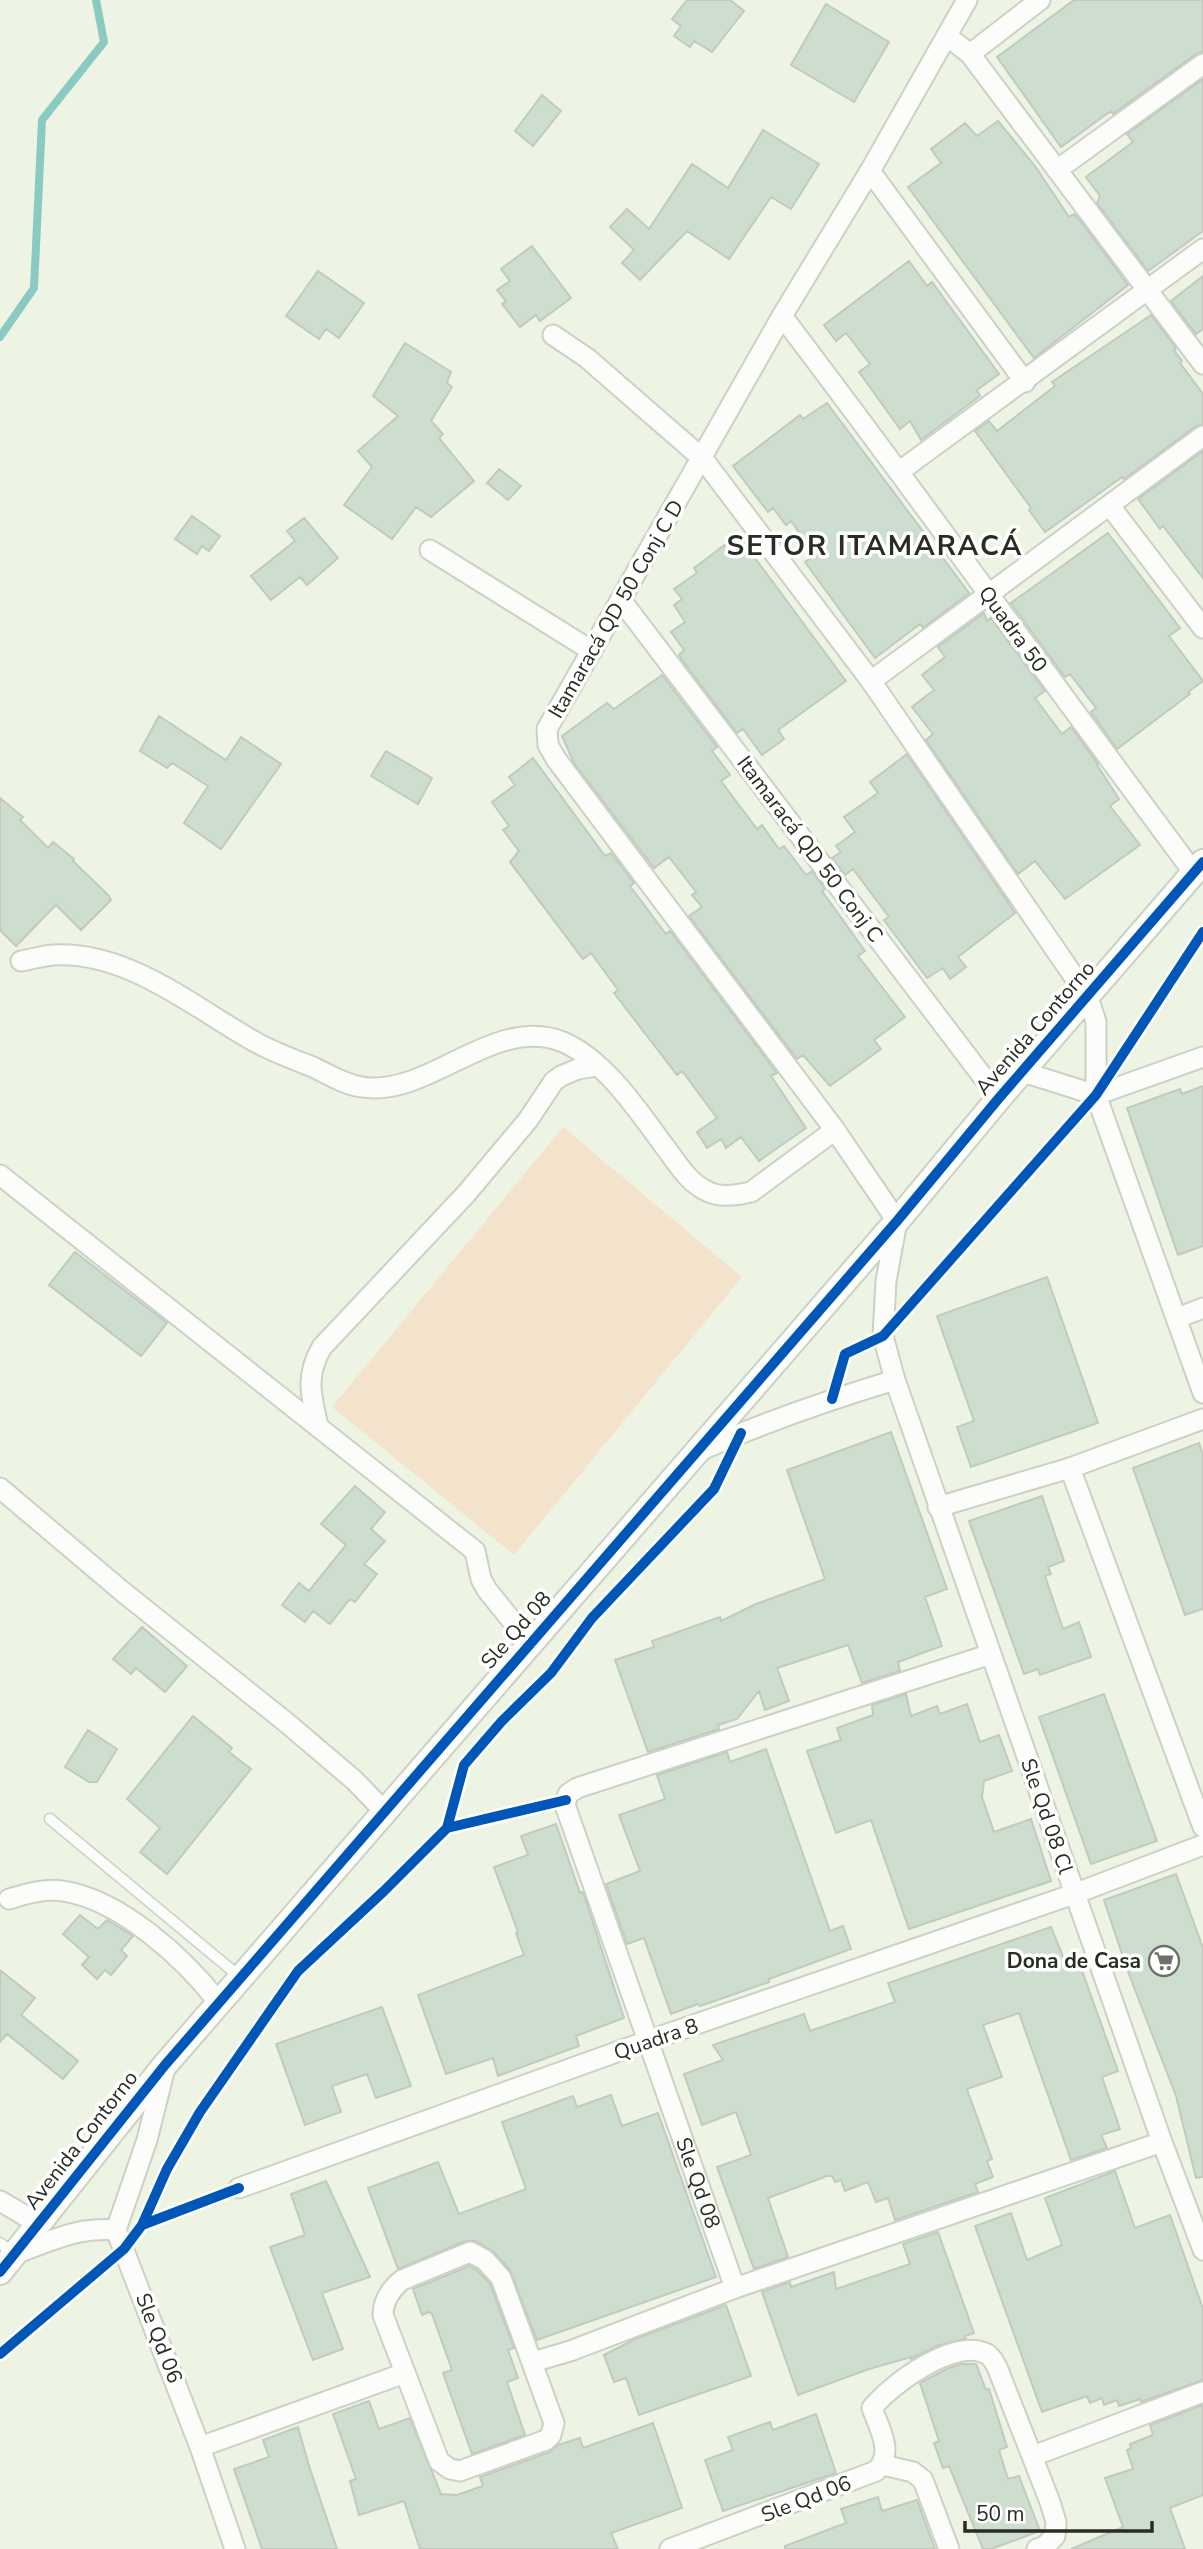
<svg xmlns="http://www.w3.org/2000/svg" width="1203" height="2549" viewBox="0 0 1203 2549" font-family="'Nunito Sans',sans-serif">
<rect width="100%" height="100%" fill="#edf4e3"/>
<path fill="#f4e3cc" d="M563 1127 742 1277 514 1555 332 1407Z"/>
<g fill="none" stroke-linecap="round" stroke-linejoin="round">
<path stroke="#8acac3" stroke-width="8" d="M0 337 34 288 42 120 104 42 96 0"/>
</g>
<path fill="#cdddce" stroke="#c2cabf" stroke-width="2" d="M687 0H730L744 11 712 52 694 41 690 47 674 36 681 26 672 19Z
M1074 0H1203V52L1196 54 1113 114 1111 111 1061 147 997 57Z
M826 4 889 42 854 102 791 65Z
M1203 79V231L1148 271 1097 203 1100 196 1086 177 1133 142 1127 134Z
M542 95 561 111 533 146 515 131Z
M998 121 1035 166 1069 217 1074 214 1078 218 1128 285 1034 358 908 187 941 163 931 149 965 123 977 136Z
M763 130 819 164 791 209 771 197 729 259 687 231 640 280 622 263 634 250 610 227 627 209 649 229 692 164 728 188Z
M532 246 571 298 540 321 536 315 520 327 502 304 506 301 497 290 510 281 501 269Z
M909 261 927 286 932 282 999 374 977 390 980 396 921 440 910 421 900 429 859 372 870 364 846 333 836 341 824 325Z
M318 271 364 303 339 338 326 329 319 339 286 316Z
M1203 276V329L1196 334 1171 301Z
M1151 315 1176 348 1174 350 1182 361 1180 363 1203 394V424L1196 426 1124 479 1122 477 1045 532 1029 510 1031 508 975 431 989 421 997 431 1055 386 1052 382Z
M405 343 451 372 447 383 452 387 431 421 443 434 439 438 474 481 431 517 416 507 392 539 344 505 372 467 358 451 398 416 373 396Z
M827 403 969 593 923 628 920 624 875 658 805 562 815 555 791 521 786 525 773 508 768 512 733 466 800 415 803 419Z
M1203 451V578L1163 526 1160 529 1138 499Z
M499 469 521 486 508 500 487 483Z
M192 516 220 536 209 551 202 546 197 554 175 539Z
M304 518 338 558 307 585 300 577 271 600 251 576 295 541 287 531Z
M1108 533 1180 628 1169 636 1203 681 1188 692 1190 694 1117 749 1091 712 1096 708 1070 674 1065 677 1011 603Z
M738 535 846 681 778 730 784 739 762 755 743 729 737 733 682 660 679 655 684 650 671 632 685 622 674 605 682 599 674 589 697 573 694 568Z
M984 613 987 621 991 618 1045 691 1035 698 1062 734 1071 727 1098 764 1097 765 1119 799 1110 806 1140 845 1065 899 1035 861 1018 874 926 740 933 734 912 707 934 690 922 675 945 657 938 647Z
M662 675 717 747 712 751 730 775 721 781 757 829 762 825 779 849 784 846 806 875 812 871 825 889 822 891 865 951 858 956 905 1017 874 1040 881 1049 830 1086 803 1055 797 1059 689 916 702 907 692 895 696 892 669 857 654 868 574 763 562 736 607 703 614 709Z
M159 716 226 760 241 737 281 764 221 849 184 823 208 786 172 763 167 768 140 751Z
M386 751 432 778 418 804 371 776Z
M907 754 1015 913 958 957 966 967 950 979 943 968 927 978 884 920 889 917 853 869 845 875 832 858 841 852 836 846 855 832 844 817 878 793 870 782Z
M533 758 605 856 611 853 634 883 630 886 666 934 670 931 777 1073 771 1076 806 1128 759 1161 741 1137 726 1148 721 1139 707 1148 697 1132 717 1118 682 1071 677 1075 614 993 618 990 591 953 583 959 510 862 519 851 503 830 509 826 492 802 515 785 509 777Z
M0 798 23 817 20 820 48 848 53 842 74 859 73 861 108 895 111 900 81 930 56 905 16 946 0 930Z
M1203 1086V1246L1178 1255 1127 1108 1180 1089 1182 1094Z
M75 1252 167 1323 141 1356 49 1285Z
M1047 1277 1098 1423 971 1467 957 1427 974 1421 937 1316Z
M891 1432 947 1589 925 1597 942 1646 898 1662 900 1671 862 1683 848 1645 777 1668 789 1701 765 1710 759 1691 737 1719 718 1725 719 1729 648 1752 615 1660 654 1647 652 1641 720 1617 721 1621 756 1604 825 1579 787 1470Z
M1199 1443 1203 1455V1609L1185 1615 1133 1468Z
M355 1486 385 1512 371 1529 385 1541 364 1564 377 1574 355 1602 350 1599 330 1624 313 1611 305 1622 282 1605 299 1583 309 1591 346 1545 321 1524Z
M1042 1496 1064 1561 1048 1567 1051 1574 1045 1576 1063 1629 1079 1622 1091 1657 1040 1675 1038 1669 1024 1674 969 1521Z
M142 1627 187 1666 165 1692 136 1668 131 1674 113 1659Z
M906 1694 911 1716 937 1706 940 1714 967 1704 980 1742 999 1735 1012 1771 984 1781 982 1797 994 1832 1031 1819 1051 1881 909 1929 871 1820 836 1833 807 1751 841 1740 837 1728 873 1715 872 1705Z
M1104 1694 1157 1841 1091 1864 1039 1717Z
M193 1716 232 1748 229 1752 251 1769 167 1874 140 1852 160 1828 127 1799Z
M88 1730 117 1749 97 1782H89L65 1767Z
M766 1749 830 1931 843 1926 851 1949 769 1979V1982L700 2006 698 2004 671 2014 644 1938 627 1944 606 1884 640 1871 619 1815 665 1799 657 1775 727 1752 730 1762Z
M556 1824 580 1893 583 1892 624 2018 576 2036 579 2046 498 2076 493 2058 446 2074 418 1995 524 1955 516 1933 518 1932 494 1867 528 1855 521 1836Z
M1176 1874 1203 1948V2177L1196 2178 1176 2096 1127 1969 1104 1900Z
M80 1915 98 1929 107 1920 133 1936 121 1950 127 1956 111 1975 105 1970 97 1979 82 1965 89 1957 63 1934Z
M1051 1927 1068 1969 1080 1965 1118 2071 1102 2077 1120 2129 1101 2135 1107 2148 1071 2160 1019 2013 983 2025 1002 2077 967 2089 992 2159 987 2161 993 2177 975 2184 978 2192 895 2220 888 2198 876 2202 868 2182 845 2191 841 2180 835 2182 832 2176H827L768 2198 788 2257 754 2269 717 2167 751 2155 736 2112 702 2125 684 2074 723 2060 713 2045 804 2014 810 2031 895 2002 888 1983Z
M0 1970 35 1998 21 2015 78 2061 63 2079 7 2034 0 2042Z
M382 2007 411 2086 376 2098 367 2074 332 2086 341 2112 305 2125 276 2044Z
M611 2095 622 2126 658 2113 716 2277 537 2340 510 2270 494 2252 476 2241H465L398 2269 368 2188 438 2162 459 2214 526 2189 502 2122 573 2096 577 2107Z
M1115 2171 1135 2228 1170 2215 1203 2309V2380L1141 2402 1140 2399 1119 2406 1117 2400 1104 2405 1102 2398 1090 2403 1087 2396 1042 2412 975 2226 1011 2213 1027 2260 1062 2245 1045 2198Z
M326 2181 370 2277 322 2293 343 2349 313 2360 270 2247 305 2235 291 2194Z
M938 2232 974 2333 965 2336 966 2339 936 2346 911 2359V2357L869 2369 798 2395 762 2292 790 2282 791 2287 834 2272 836 2289 910 2264 903 2244Z
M469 2266 477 2270 490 2284 514 2348 508 2350 518 2378 507 2382 525 2435 472 2454 443 2373 452 2370 432 2314 429 2312 422 2315 413 2289Z
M726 2305 751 2376 639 2415 626 2378 614 2382 604 2355 635 2339Z
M961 2364H976L986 2390 989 2389 1007 2447 999 2450 1008 2479 1019 2476 1040 2531 991 2549H983L949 2466 943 2468 934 2443 939 2441 920 2383 946 2369Z
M369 2401 379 2429 410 2418 441 2494 457 2495 483 2486 480 2477 550 2452 558 2445 580 2438 583 2448 653 2423 682 2508 611 2533 618 2549H420L404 2501 359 2515 350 2481 356 2479 333 2414Z
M1203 2405V2495L1170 2508 1185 2549H1071L1123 2527 1105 2478 1133 2469 1127 2450 1131 2448 1130 2444 1153 2435 1150 2425Z
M816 2414 836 2473 723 2511 705 2460 733 2450 728 2437 770 2422 773 2430Z
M298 2427 310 2469 337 2549H262L234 2469 269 2457 263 2440Z
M878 2497 882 2511 917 2500 935 2549H785V2546L846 2523 841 2509Z"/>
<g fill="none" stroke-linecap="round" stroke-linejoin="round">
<g stroke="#ccd1c5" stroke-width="13">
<path id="service" d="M50 1819 240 1977
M0 2243 14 2254"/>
</g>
<g stroke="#ccd1c5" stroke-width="23">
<g id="minor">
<path d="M947 36 970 54 1203 364"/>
<path d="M970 54 1040 0"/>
<path d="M1057 170 1203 64"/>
<path d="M870 171 1025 382"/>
<path d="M782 316C922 500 1056 688 1194 873"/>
<path d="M553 335 587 358 703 459 871 681 1088 997 1096 1022V1095L1203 1393"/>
<path d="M900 471 1203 249"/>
<path d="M1110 506 1203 628"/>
<path d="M430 550 592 651"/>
<path d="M621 600 999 1098"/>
<path d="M871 681 1203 436"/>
<path d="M21 961C32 959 42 956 53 955 128 950 197 1010 259 1044 276 1053 295 1060 313 1067 328 1074 345 1085 362 1087 429 1098 494 1014 563 1042 605 1060 639 1112 665 1147 678 1164 689 1184 709 1192 721 1198 738 1195 751 1192L835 1130"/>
<path d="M1023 1072 1096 1095"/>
<path d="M1096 1095 1203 1057"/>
<path d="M0 1175 475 1551 481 1579 487 1590 530 1643"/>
<path d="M1177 1318 1203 1308"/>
<path d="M895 1380 1162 2142 1203 2250"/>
<path d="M318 1426C311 1395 305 1376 322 1347L466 1194 528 1120 554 1081 561 1076 578 1069 597 1066"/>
<path d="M699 1451C763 1423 828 1400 895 1380L883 1336 886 1281 897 1221 835 1130 556 759 548 745 547 729 782 316 870 171 967 0"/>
<path d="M1070 1468 1203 1827"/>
<path d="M0 1488 123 1592 287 1723 354 1780 385 1812"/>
<path d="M938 1507 1070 1468 1203 1419"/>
<path id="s1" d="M991 1654 577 1788 568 1794 565 1805 735 2288 1162 2142"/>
<path d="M9 1899C26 1894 45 1888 63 1891 121 1900 184 1958 219 2003"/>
<path d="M239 2188 650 2040 1074 1894 1203 1845"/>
<path d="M0 2201 39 2224"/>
<path d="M116 2230 200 2447 235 2549"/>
<path d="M470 2252 485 2260 501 2278 554 2423 551 2435 546 2440 460 2471 450 2469 439 2461 383 2315C383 2301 391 2289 402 2280Z"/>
<path d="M14 2254C53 2241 74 2227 116 2230L147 2140 165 2068"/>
<path d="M533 2362 570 2351 735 2288"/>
<path d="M200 2447 405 2373"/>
<path d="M1033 2456 1203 2392"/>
<path d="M883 2465 913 2472 923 2480 949 2549"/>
<path d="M670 2549 876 2471C895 2453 879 2428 872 2408 891 2384 955 2337 987 2354 992 2357 994 2362 997 2367L1050 2502 1056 2522 1055 2536 1045 2546 1037 2549"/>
</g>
</g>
<g stroke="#ccd1c5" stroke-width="28">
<path id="tertiary" d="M0 2272 165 2065 897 1221 999 1098 1203 862"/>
</g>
<use href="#service" stroke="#fcfdfb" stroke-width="10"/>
<use href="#minor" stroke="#fcfdfb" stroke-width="19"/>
<use href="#tertiary" stroke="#fcfdfb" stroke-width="24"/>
<g stroke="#fff" stroke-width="15">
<path id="cycleway" d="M832 1399 845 1354 883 1336 1096 1095 1203 932
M447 1828 566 1800
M142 2225 239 2188
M0 2272 165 2065 897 1221 999 1098 1203 862
M0 2354 124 2249 142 2225 167 2169 200 2112 298 1971 384 1891 447 1828 464 1765 502 1721 551 1673 592 1618 714 1489 741 1433"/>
</g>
<use href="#cycleway" stroke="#0057b8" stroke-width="10"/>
</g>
<defs>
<g id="supermarket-ring" transform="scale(1.575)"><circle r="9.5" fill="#fff" stroke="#6d7266" stroke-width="1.5"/><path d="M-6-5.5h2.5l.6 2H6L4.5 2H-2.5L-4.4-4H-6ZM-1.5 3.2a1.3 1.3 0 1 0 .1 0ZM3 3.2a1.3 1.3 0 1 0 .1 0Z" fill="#6d7266"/></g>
</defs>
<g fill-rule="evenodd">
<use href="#supermarket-ring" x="1164" y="1961"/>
</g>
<g text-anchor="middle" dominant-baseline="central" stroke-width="7" stroke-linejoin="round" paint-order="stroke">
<g font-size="21" fill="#282c22" stroke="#fff">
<text transform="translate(616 609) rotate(-60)">Itamaracá QD 50 Conj C D</text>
<text transform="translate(1013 629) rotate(54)">Quadra 50</text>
<text transform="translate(810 849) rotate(53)">Itamaracá QD 50 Conj C</text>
<text transform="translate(1035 1028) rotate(-49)">Avenida Contorno</text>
<text transform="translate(516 1630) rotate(-49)">Sle Qd 08</text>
<text transform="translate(1047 1816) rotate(71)">Sle Qd 08 Cl</text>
<text transform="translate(656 2039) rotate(-19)">Quadra 8</text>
<text transform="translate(81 2140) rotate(-52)">Avenida Contorno</text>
<text stroke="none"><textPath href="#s1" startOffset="858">Sle Qd 08</textPath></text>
<text transform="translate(159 2338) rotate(69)">Sle Qd 06</text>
<text transform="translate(806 2499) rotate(-21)">Sle Qd 06</text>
</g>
<g font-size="21" font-weight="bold" fill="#282c22" stroke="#fff" text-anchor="end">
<text x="1141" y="1961">Dona de Casa</text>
</g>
<g font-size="28" font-weight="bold" letter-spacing="2" fill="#282c22" stroke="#fff">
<text x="875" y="546">SETOR ITAMARACÁ</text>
</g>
</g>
<path d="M965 2521v10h187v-10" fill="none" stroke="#282c22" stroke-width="3.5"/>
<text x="976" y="2521" font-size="21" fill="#282c22" stroke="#ffffff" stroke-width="5" paint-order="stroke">50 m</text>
</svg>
